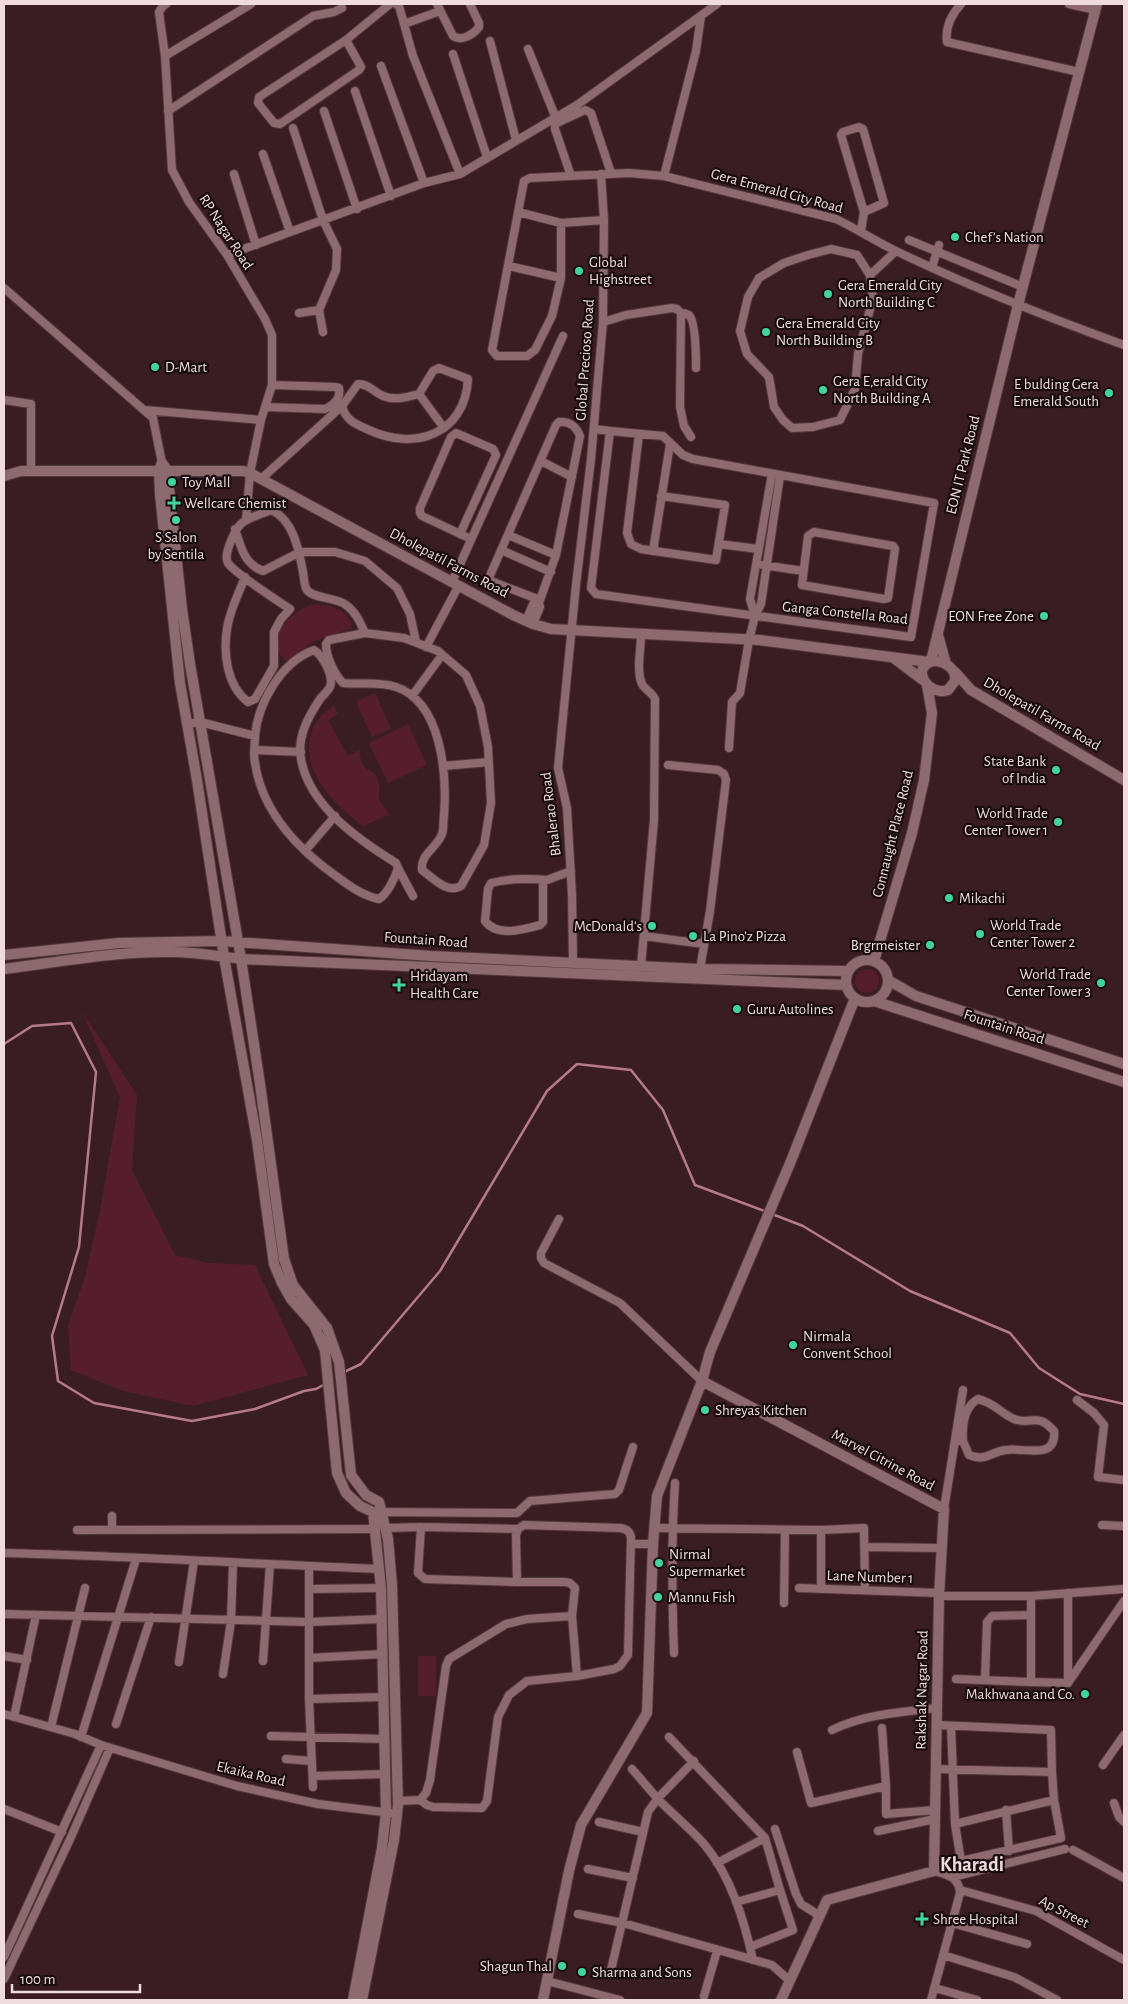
<svg xmlns="http://www.w3.org/2000/svg" width="1128" height="2004" viewBox="0 0 1128 2004" font-family="'Alegreya Sans',sans-serif">
<rect width="100%" height="100%" fill="#3a1d23"/>
<path fill="#561e2c" d="M312 604C328 605 344 607 352 624L350 629 312 642 286 661C284 659 280 655 279 652 269 629 295 612 312 604Z
M375 693 391 729 372 737 356 702Z
M334 705 338 714 328 720 348 756 360 750C360 775 372 765 378 780 381 787 378 793 379 800L387 810 388 815 363 826C335 805 298 770 312 731 313 728 314 724 317 721 321 715 328 710 334 705Z
M408 724 427 765 388 783 369 743Z
M855 981a12 12 0 1 1 24 0a12 12 0 1 1-24 0Z
M81 1010 137 1095 132 1170 175 1255 208 1263 255 1265 308 1375 193 1406 120 1390 71 1370 68 1325 85 1277 100 1210 120 1097Z
M418 1656H436V1696H418Z"/>
<g fill="none" stroke-linecap="round" stroke-linejoin="round">
<path stroke="#b67b88" stroke-width="2.5" d="M4 1044 32 1026 71 1023 96 1072 79 1247 52 1336 58 1381 94 1403 192 1421 255 1409 304 1391 316 1389 325 1384
M772 1214 803 1226 910 1291 1010 1333 1039 1368 1080 1394 1124 1404
M342 1373 361 1364 440 1271 547 1091 577 1064 631 1070 663 1110 695 1185 767 1212"/>
<g stroke="#53383d" stroke-width="10">
<path id="minor" d="M166 4 163 6 159 12 165 56 172 170 189 202 227 255 265 319 272 335V385L261 420 250 473 246 520
M396 4 399 6 413 56 460 174
M437 4 453 36C462 42 474 34 479 27V23L470 4
M961 4C951 15 945 27 947 42L1079 72
M1069 4 1096 10
M404 24 440 11
M346 40 361 67 359 70 280 124 274 123 258 103 259 97 346 40 390 4
M490 41 516 140
M528 49 555 116
M453 54 487 157
M165 56 251 4
M381 66 424 183
M355 91 391 196
M168 111 313 16 334 12 342 8
M324 111 357 209
M293 128 323 220 337 249 336 270 319 310 323 332
M263 154 290 232
M234 174 256 245
M571 176 555 129V124L585 110 591 113 611 173
M664 176 696 51 701 16
M518 212 561 223 604 220
M561 223V278L552 316 535 350 527 356H497L492 350 524 181 530 178 629 173 664 176 836 219C857 229 875 241 896 251 970 287 1047 317 1124 345
M861 231 864 212 884 203 863 129 859 127 843 132 841 135 864 212
M909 240 1023 287
M227 255 424 183 460 174 577 105 717 4
M509 266 561 278
M932 267 939 245
M870 275 873 298 858 354 855 389 840 420 813 427 792 428 783 420 774 407 769 377 747 354 740 331 748 297 759 278 784 263 808 255 831 249 857 255 870 275 896 251
M4 288 153 418 162 463
M299 313 319 310
M681 313C683 313 687 314 689 315 696 322 696 358 696 368
M603 322 626 315 672 308 677 309 681 313 680 407 684 426 691 437
M4 400 31 404V471
M342 406C346 421 356 424 369 430 414 451 465 435 468 379L439 368 433 371 419 394
M265 407 325 409C334 405 341 398 339 388L335 387 272 385
M144 410 261 420
M594 429 610 431 591 588 596 594 911 637 934 503 693 459 683 455 663 436 610 431
M639 434 627 533 631 544 641 549 716 560 725 505 661 496
M541 461 572 477
M261 479 342 406 358 384C369 384 374 392 383 396 395 401 407 397 419 394L444 428
M235 529C241 547 244 564 263 571L300 552H335L365 561 397 588 410 614 416 642
M814 532 893 546 895 549 888 598 884 599 802 585 808 536Z
M460 534 496 455 493 449 456 433 451 437 420 508V513L422 516 471 539
M508 535 556 555
M719 544 758 549
M501 550 551 572
M653 551 670 444
M763 565 803 571
M245 577C239 593 229 612 227 629 223 654 227 686 248 702L255 699 274 666V632L281 619 290 609C278 601 233 572 228 563 225 558 227 554 228 549 238 519 243 521 271 510 293 519 299 550 303 572 304 577 304 586 307 590 314 599 336 597 346 605 356 612 360 622 365 633
M452 582 563 336
M755 616 750 599 772 474
M526 621 533 604 539 603
M533 624 540 607 539 603 540 600 556 555 580 436C576 426 570 421 559 422L556 425 488 580 540 600
M365 633 404 638 438 651 466 675 480 706 488 747 491 803 484 845 461 886C447 894 433 878 422 870 420 854 437 848 442 834 444 829 443 821 444 815 447 775 442 702 396 687 378 681 360 685 343 683 334 674 326 656 326 644L329 640Z
M426 647 459 585
M412 696 442 655
M187 724 200 722 255 736C258 703 281 662 314 650 323 656 334 676 330 687 328 691 323 695 320 699 308 717 297 737 301 759 309 806 359 840 396 863L398 868C395 878 388 893 379 899 363 896 348 885 336 876 298 849 262 811 255 763 253 755 255 745 255 736
M729 748 732 702 740 693 749 640 755 616 761 604 780 476
M255 750 301 752
M668 765 718 770 724 774 726 780 710 911 700 969
M443 766 489 762
M305 851 335 816
M398 868 413 896
M543 880V922L540 925C522 930 497 937 485 921L488 889 491 883C510 878 527 878 547 880L571 871
M644 936 704 944
M573 963 572 895 567 808 558 768 576 585 591 459 603 322 604 220 601 174
M641 966 654 820 655 699C652 692 645 690 642 684 636 671 641 649 641 635
M559 1219 541 1253V1258L544 1263 620 1303 702 1381
M1077 1400 1094 1413 1104 1425 1098 1477 1124 1480
M956 1441H963C962 1426 964 1407 978 1399 995 1403 1000 1413 1014 1419 1031 1426 1036 1411 1054 1431 1057 1461 1023 1447 1006 1450 990 1452 986 1462 969 1455L963 1441
M944 1509 963 1390
M377 1512 517 1513 530 1501 615 1494 619 1490 633 1447
M1102 1525 1124 1526
M421 1527 418 1573 425 1579 517 1582
M387 1528 421 1527 518 1529 524 1525 620 1528C626 1529 629 1530 631 1537L628 1655 620 1666 614 1669 577 1676 527 1681 509 1695 498 1717 487 1801 482 1808 433 1807 427 1805 420 1800
M654 1528 821 1530 864 1528 865 1590
M112 1529V1516
M77 1530 376 1529
M821 1530V1589
M631 1544H653
M865 1547 941 1548
M4 1553C129 1556 254 1564 379 1569
M309 1566V1699L313 1787
M799 1588 939 1593
M309 1589 381 1588
M1068 1593V1683L1124 1601
M939 1596H1031L1124 1589
M784 1603 785 1530
M4 1614 309 1622 381 1619
M572 1616 577 1676
M674 1653C672 1596 671 1540 675 1483
M4 1656 27 1660
M309 1658 383 1654
M263 1661 270 1564
M179 1662 194 1561
M223 1674 231 1621 233 1563
M956 1679 1031 1682V1596
M985 1680 987 1622 992 1616 1031 1615
M1031 1682 1068 1683
M309 1699 384 1697
M4 1714 75 1734 101 1745 237 1786 318 1804 391 1813
M14 1717 36 1615
M116 1724 151 1617
M937 1725 1051 1730 1052 1772 1054 1800 955 1824
M951 1726 955 1824 961 1861 1061 1838 1054 1800
M51 1727 85 1588
M882 1728 886 1786
M832 1730C865 1714 901 1712 937 1708
M271 1736 385 1739
M81 1737 136 1559
M669 1737 765 1838 780 1890 736 1902
M797 1752 811 1803 886 1786V1814L935 1810
M286 1759 312 1761
M1103 1765 1124 1735
M632 1769C641 1779 649 1789 657 1798 672 1814 690 1828 704 1844 731 1876 744 1920 753 1960
M935 1769 1052 1772
M314 1776 386 1774
M398 1801 420 1800 426 1793 430 1780 446 1666 449 1659 506 1624 527 1619 572 1616 575 1588 570 1583 565 1582H517L516 1535 518 1529
M1114 1803 1119 1817 1124 1822
M4 1809 62 1832
M1006 1810 1009 1851
M599 1822 643 1832
M775 1829 796 1894 801 1904 820 1916
M878 1831 935 1819
M1073 1850 1124 1878
M717 1863 765 1838
M588 1869 633 1878
M953 1877 1065 1849
M960 1890 1036 1911 1124 1960
M578 1914 623 1923 772 1965 790 1981
M952 1923 1027 1944
M750 1947 793 1930 780 1890
M943 1955 1014 1977 1057 2000
M4 1957 101 1745
M611 1970 648 1812 658 1798 694 1761
M4 1979 71 1837 110 1748
M547 1981 620 2000
M935 1988 977 2000
M704 1996 717 1951
M931 2000 960 1893C959 1877 948 1875 934 1871"/>
</g>
<g stroke="#53383d" stroke-width="12">
<path id="tertiary" d="M162 463 167 470 182 609 190 664 241 959 260 1084 284 1259 293 1285 327 1328 339 1362 351 1475 366 1495 379 1502 388 1539 392 1585 398 1805 394 1840 362 2000
M162 463 159 470 160 494 180 683 197 780 224 957 257 1140 274 1264 282 1283 291 1299 314 1325 325 1350 337 1473 346 1493 360 1506 373 1512 381 1588 386 1813 382 1848 353 2000
M4 476 21 471H243L250 473 513 615 533 624 551 629 759 640 929 662
M938 635 946 664
M895 659 923 680
M931 661 1018 305 1097 4
M933 661C945 661 957 669 955 681L948 690C929 697 909 668 933 661Z
M955 672 971 690 1124 780
M4 955 119 943 222 941 431 956 700 969 848 971
M846 981a21 21 0 1 1 42 0a21 21 0 1 1-42 0Z
M874 961 912 833 924 780 932 713 927 685
M4 969C59 962 116 951 172 952 195 952 218 956 241 959L846 985
M888 980 916 996 1124 1064
M874 1001 1124 1082
M702 1381 944 1509 939 1596 934 1871 827 1900 781 2000
M543 2000 569 1871 581 1825 647 1713 653 1544 657 1496 702 1381 710 1352 791 1161 855 998"/>
</g>
<use href="#minor" stroke="#8d6a70" stroke-width="8"/>
<use href="#tertiary" stroke="#8d6a70" stroke-width="10"/>
</g>
<g fill="#42d4a0" stroke="#180c0e" stroke-width="2">
<circle cx="955" cy="237" r="5"/>
<circle cx="579" cy="271" r="5"/>
<circle cx="828" cy="294" r="5"/>
<circle cx="766" cy="332" r="5"/>
<circle cx="155" cy="367" r="5"/>
<circle cx="823" cy="390" r="5"/>
<circle cx="1109" cy="393" r="5"/>
<circle cx="172" cy="482" r="5"/>
<path d="M171.5 495.5h5v5h5v5h-5v5h-5v-5h-5v-5h5z"/>
<circle cx="176" cy="520" r="5"/>
<circle cx="1044" cy="616" r="5"/>
<circle cx="1056" cy="770" r="5"/>
<circle cx="1058" cy="822" r="5"/>
<circle cx="949" cy="898" r="5"/>
<circle cx="652" cy="926" r="5"/>
<circle cx="980" cy="934" r="5"/>
<circle cx="693" cy="936" r="5"/>
<circle cx="930" cy="945" r="5"/>
<circle cx="1101" cy="983" r="5"/>
<path d="M396.5 977.5h5v5h5v5h-5v5h-5v-5h-5v-5h5z"/>
<circle cx="737" cy="1009" r="5"/>
<circle cx="793" cy="1345" r="5"/>
<circle cx="705" cy="1410" r="5"/>
<circle cx="659" cy="1563" r="5"/>
<circle cx="658" cy="1597" r="5"/>
<circle cx="1085" cy="1694" r="5"/>
<path d="M919.5 1911.5h5v5h5v5h-5v5h-5v-5h-5v-5h5z"/>
<circle cx="562" cy="1966" r="5"/>
<circle cx="582" cy="1972" r="5"/>
</g>
<g text-anchor="middle" dominant-baseline="central" stroke-width="4.5" stroke-linejoin="round" paint-order="stroke">
<g font-size="15" fill="#f0dcdf" stroke="#180c0e">
<text transform="translate(777 191) rotate(15)">Gera Emerald City Road</text>
<text transform="translate(226 232) rotate(57)">RP Nagar Road</text>
<text transform="translate(585 360) rotate(-86)">Global Precioso Road</text>
<text transform="translate(963 465) rotate(-76)">EON IT Park Road</text>
<text transform="translate(449 563) rotate(28)">Dholepatil Farms Road</text>
<text transform="translate(845 613) rotate(6)">Ganga Constella Road</text>
<text transform="translate(1042 714) rotate(30)">Dholepatil Farms Road</text>
<text transform="translate(551 814) rotate(-97)">Bhalerao Road</text>
<text transform="translate(893 834) rotate(-76)">Connaught Place Road</text>
<text transform="translate(426 940) rotate(4)">Fountain Road</text>
<text transform="translate(1004 1027) rotate(18)">Fountain Road</text>
<text transform="translate(883 1460) rotate(28)">Marvel Citrine Road</text>
<text transform="translate(870 1577) rotate(2)">Lane Number 1</text>
<text transform="translate(922 1690) rotate(-89)">Rakshak Nagar Road</text>
<text transform="translate(251 1774) rotate(13)">Ekaika Road</text>
<text transform="translate(1064 1912) rotate(27)">Ap Street</text>
</g>
<g font-size="15" fill="#f0dcdf" stroke="#180c0e" text-anchor="start">
<text x="965" y="237">Chef’s Nation</text>
<text x="589" y="262">Global<tspan x="589" dy="17">Highstreet</tspan></text>
<text x="838" y="285">Gera Emerald City<tspan x="838" dy="17">North Building C</tspan></text>
<text x="776" y="323">Gera Emerald City<tspan x="776" dy="17">North Building B</tspan></text>
<text x="165" y="367">D-Mart</text>
<text x="833" y="381">Gera E,erald City<tspan x="833" dy="17">North Building A</tspan></text>
<text x="1099" y="384" text-anchor="end">E bulding Gera<tspan x="1099" dy="17">Emerald South</tspan></text>
<text x="182" y="482">Toy Mall</text>
<text x="184" y="503">Wellcare Chemist</text>
<text x="176" y="537" text-anchor="middle">S Salon<tspan x="176" dy="17">by Sentila</tspan></text>
<text x="1034" y="616" text-anchor="end">EON Free Zone</text>
<text x="1046" y="761" text-anchor="end">State Bank<tspan x="1046" dy="17">of India</tspan></text>
<text x="1048" y="813" text-anchor="end">World Trade<tspan x="1048" dy="17">Center Tower 1</tspan></text>
<text x="959" y="898">Mikachi</text>
<text x="990" y="925">World Trade<tspan x="990" dy="17">Center Tower 2</tspan></text>
<text x="642" y="926" text-anchor="end">McDonald's</text>
<text x="703" y="936">La Pino'z Pizza</text>
<text x="920" y="945" text-anchor="end">Brgrmeister</text>
<text x="1091" y="974" text-anchor="end">World Trade<tspan x="1091" dy="17">Center Tower 3</tspan></text>
<text x="410" y="976">Hridayam<tspan x="410" dy="17">Health Care</tspan></text>
<text x="747" y="1009">Guru Autolines</text>
<text x="803" y="1336">Nirmala<tspan x="803" dy="17">Convent School</tspan></text>
<text x="715" y="1410">Shreyas Kitchen</text>
<text x="669" y="1554">Nirmal<tspan x="669" dy="17">Supermarket</tspan></text>
<text x="668" y="1597">Mannu Fish</text>
<text x="1075" y="1694" text-anchor="end">Makhwana and Co.</text>
<text x="933" y="1919">Shree Hospital</text>
<text x="552" y="1966" text-anchor="end">Shagun Thal</text>
<text x="592" y="1972">Sharma and Sons</text>
</g>
<g font-size="20" font-weight="bold" fill="#f0dcdf" stroke="#180c0e">
<text x="972" y="1865">Kharadi</text>
</g>
</g>
<rect width="1128" height="2004" fill="none" stroke="#f0dcdf" stroke-width="10"/>
<path d="M12 1984v8h128v-8" fill="none" stroke="#f0dcdf" stroke-width="2.5"/>
<text x="20" y="1984" font-size="15" fill="#f0dcdf" stroke="#180c0e" stroke-width="4" paint-order="stroke">100 m</text>
</svg>
